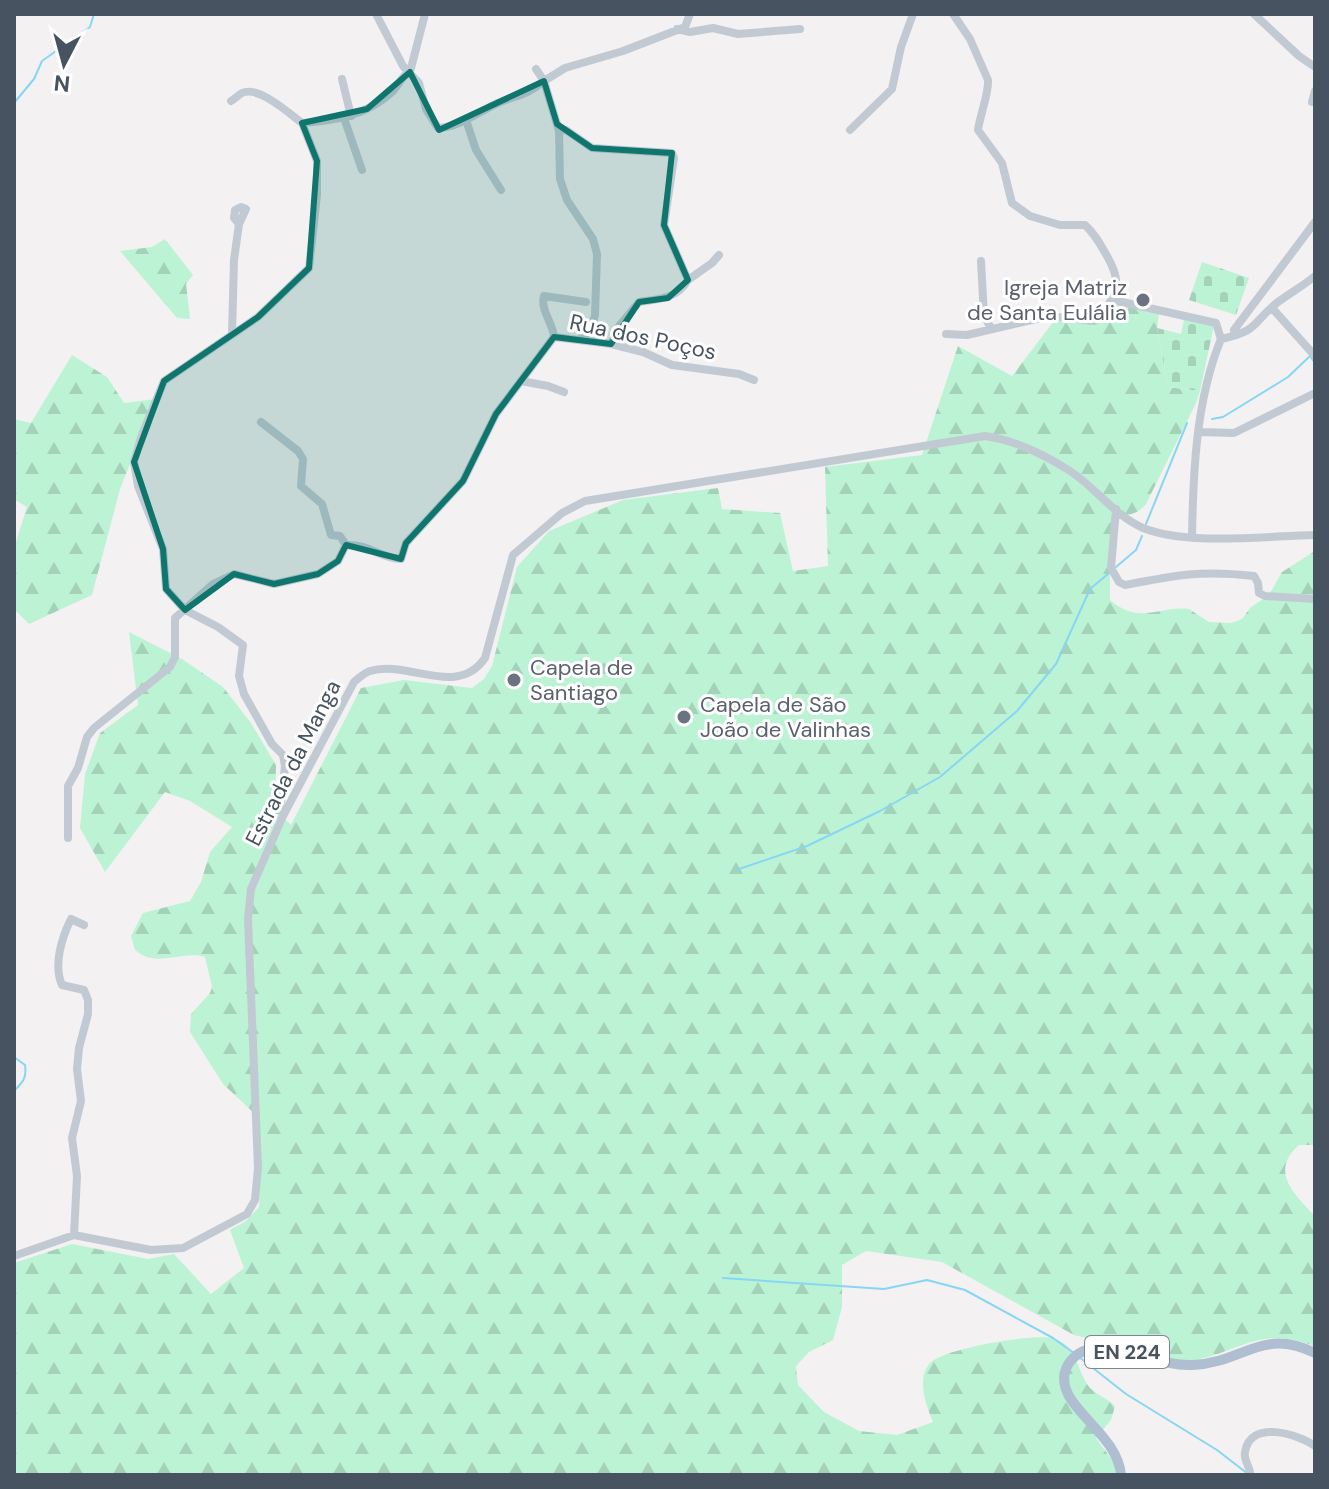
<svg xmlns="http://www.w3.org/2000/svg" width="1329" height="1489" viewBox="0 0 1329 1489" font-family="'DM Sans',sans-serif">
<defs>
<pattern id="forest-firs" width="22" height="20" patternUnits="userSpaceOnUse" patternTransform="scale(2)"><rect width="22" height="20" fill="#bdf3d5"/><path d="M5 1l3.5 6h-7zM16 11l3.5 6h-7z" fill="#a4d2b9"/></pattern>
<pattern id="cemetery-stones" width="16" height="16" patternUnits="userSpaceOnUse" patternTransform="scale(2)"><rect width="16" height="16" fill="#bdf3d5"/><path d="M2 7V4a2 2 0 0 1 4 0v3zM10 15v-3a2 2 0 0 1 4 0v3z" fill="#a4d2b9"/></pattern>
</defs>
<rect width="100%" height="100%" fill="#f3f1f1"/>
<path fill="url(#forest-firs)" d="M165 239 193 275 186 284 190 319 177 318 120 251 152 247Z
M1113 303 1159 313 1157 328 1168 387 1200 391 1196 403 1146 504C1134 520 1117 510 1110 533V600C1141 626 1159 605 1189 609L1209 622 1231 623 1242 619 1251 607 1269 595 1282 572 1315 551V1145H1299C1269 1171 1294 1194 1315 1216V1346C1299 1341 1282 1336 1265 1339 1235 1344 1210 1362 1179 1361L1074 1335 942 1262 866 1251 842 1265V1307L833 1340 809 1352 796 1366 798 1385 824 1412 859 1431 897 1435 933 1422C926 1405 916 1379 930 1363 942 1349 1037 1332 1055 1339 1078 1347 1077 1372 1090 1388 1097 1395 1108 1399 1115 1406L1111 1420 1096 1438 1115 1464V1475H14V1263L72 1244 148 1259 174 1254 211 1294 244 1268 230 1230 246 1221 259 1207 261 1160 255 1114 223 1084 190 1032 191 1014 210 993 212 987 205 957C181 950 157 969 135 950L131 936 143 913 190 901 201 882 210 852 232 827 190 801 165 792 105 872 80 828 85 774 100 733 138 705 129 632 182 659 223 687 251 723 276 765 275 809 291 825 361 688 404 680 472 688 484 679 492 666 517 567 549 531 623 500 718 488 722 509 780 513 793 571 828 566 825 467 922 455 958 346 1012 376 1054 321 1094 323Z
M72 355 107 377 124 403 156 399 120 489 92 595 29 624 14 609V548L27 507 14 499V419L31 423Z"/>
<path fill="url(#cemetery-stones)" d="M1202 262 1249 278 1236 315 1189 300Z
M1184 319 1214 325 1200 391 1168 387 1157 328 1181 334Z"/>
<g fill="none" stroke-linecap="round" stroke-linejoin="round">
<path stroke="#87d6f3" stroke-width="2" d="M14 103 34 79 42 61 90 27 94 14
M1212 419 1223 417 1288 377 1310 356 1315 363
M1146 524 1187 423
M1116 567 1136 550 1142 536
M736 870 807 846 880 811 940 777 1017 711 1056 664 1090 589 1108 574
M14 1057 25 1065C27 1078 23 1082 14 1091
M723 1278 884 1289 927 1280 965 1290 1053 1338 1074 1353
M1079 1357 1126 1394 1217 1450 1248 1474"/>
<path stroke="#c1cad3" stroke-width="8" d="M376 14 403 66 419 83 426 109 438 128C460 127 478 112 498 103 517 95 526 96 544 81L536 69
M1254 14 1299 56 1315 67
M677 29 690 32 713 28 738 34 800 29
M410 72 425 14
M342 79 351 116
M231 101C235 99 238 95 242 93 258 85 290 114 302 123
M1312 102 1315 91
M344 118 362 170
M466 120 476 150 501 190
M302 123C335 121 368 115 393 91 400 84 401 76 410 72
M850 130 892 89 901 47 913 14
M559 131 566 130 592 148 672 153 674 158 664 225 688 280C677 299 659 299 639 302L619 326 611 344
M981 261 984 316 991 328
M688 280 712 263 719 255
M1113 300 1216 323 1221 339C1196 400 1193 472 1192 538
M1272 308 1315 356
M1234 330 1315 222
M232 334 234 260 239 224 246 209 241 207 235 210 234 218 239 224
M946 334 967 335 1049 316 1094 321C1116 297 1125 287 1107 256 1100 244 1095 234 1085 225H1060L1030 216 1012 203 1002 163 978 130C980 115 989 93 988 80L970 39 953 14
M554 337C553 323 540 310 544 296L586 302
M580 339 591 330 595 315 597 254 593 239 567 200 560 179 559 131 544 81 565 68 623 51 685 27 690 14
M1221 339C1260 331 1252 322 1278 302 1290 293 1303 286 1315 276
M521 381 548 386 564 392
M261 422 298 451 303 459 301 486 322 504 331 535 340 536 346 545
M1199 432 1234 433 1315 393
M1116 509 1111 568 1119 582 1125 585C1176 575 1201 570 1254 576L1258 583 1259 593 1265 596 1315 599
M283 816 281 803 285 766 283 755 272 744 244 694 239 676 243 645 218 627 185 610 166 589 163 549 138 486 134 462 141 437 164 381 258 317 309 268 317 195V161L302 123
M68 838V786L78 768 87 737 94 728 170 667 175 657V618L213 584 234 574 274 584 318 574 338 561 346 545C370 544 379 558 401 559L406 543 463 481 496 414 554 337 611 344 643 352 672 365 739 374 754 380
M74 1235 77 1176 72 1138 81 1101 77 1069 79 1048 88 1014V1000L84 990 62 985C53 965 62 937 71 919L84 925
M14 1256 74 1235 151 1250 183 1248 247 1214 255 1200 258 1168 248 919 251 889 283 816 354 682C359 678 364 673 370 671 407 659 457 699 485 658L513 555 562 513 585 501 985 436C1014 440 1045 455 1070 471 1095 487 1115 516 1143 528 1189 546 1265 536 1315 535
M1250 1475C1251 1467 1243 1461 1245 1452 1250 1419 1298 1434 1315 1446"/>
<path stroke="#afbed1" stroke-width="10" d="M1121 1475C1117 1431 1056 1407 1065 1372 1068 1360 1079 1351 1091 1349 1124 1342 1159 1367 1192 1365 1244 1363 1261 1327 1315 1353"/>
</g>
<path fill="#0f766e" fill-opacity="0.2" stroke="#0f766e" stroke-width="6" stroke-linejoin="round" d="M410 72 439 130 544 81 557 124 592 148 672 153 664 225 688 280 668 298 639 302 611 344 554 337 496 414 463 481 406 543 401 559 346 545 338 561 318 574 274 584 234 574 185 610 166 589 163 549 134 462 164 381 258 317 309 268 317 161 302 123 367 109Z"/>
<g fill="#6b7280" stroke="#fff" stroke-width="3">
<circle cx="1143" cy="300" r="8"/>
<circle cx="514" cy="680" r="8"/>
<circle cx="684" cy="717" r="8"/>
</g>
<g text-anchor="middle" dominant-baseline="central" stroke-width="6" stroke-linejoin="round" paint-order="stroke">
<rect fill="#fff" stroke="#7e8790" stroke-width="2" x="1085" y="1336" width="84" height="32" rx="6"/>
<g font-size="20" font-weight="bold" fill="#475360">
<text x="1127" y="1352">EN 224</text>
</g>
<g font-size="22" fill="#5b616d" stroke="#fff" text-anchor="start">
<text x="1127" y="287" text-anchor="end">Igreja Matriz<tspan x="1127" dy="25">de Santa Eulália</tspan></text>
<text x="530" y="667">Capela de<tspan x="530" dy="25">Santiago</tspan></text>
<text x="700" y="704">Capela de São<tspan x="700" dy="25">João de Valinhas</tspan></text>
</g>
<g font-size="22" fill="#475360" stroke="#fff">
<text transform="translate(643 337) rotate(12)">Rua dos Poços</text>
<text transform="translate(293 763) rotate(-63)">Estrada da Manga</text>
</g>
</g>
<rect width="1329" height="1489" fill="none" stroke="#475360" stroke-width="32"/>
<g transform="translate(64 64) rotate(186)" stroke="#ffffff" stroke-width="6" paint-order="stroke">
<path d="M0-6L14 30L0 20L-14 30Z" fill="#475360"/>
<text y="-12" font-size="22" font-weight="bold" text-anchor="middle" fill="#475360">N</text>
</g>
</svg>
